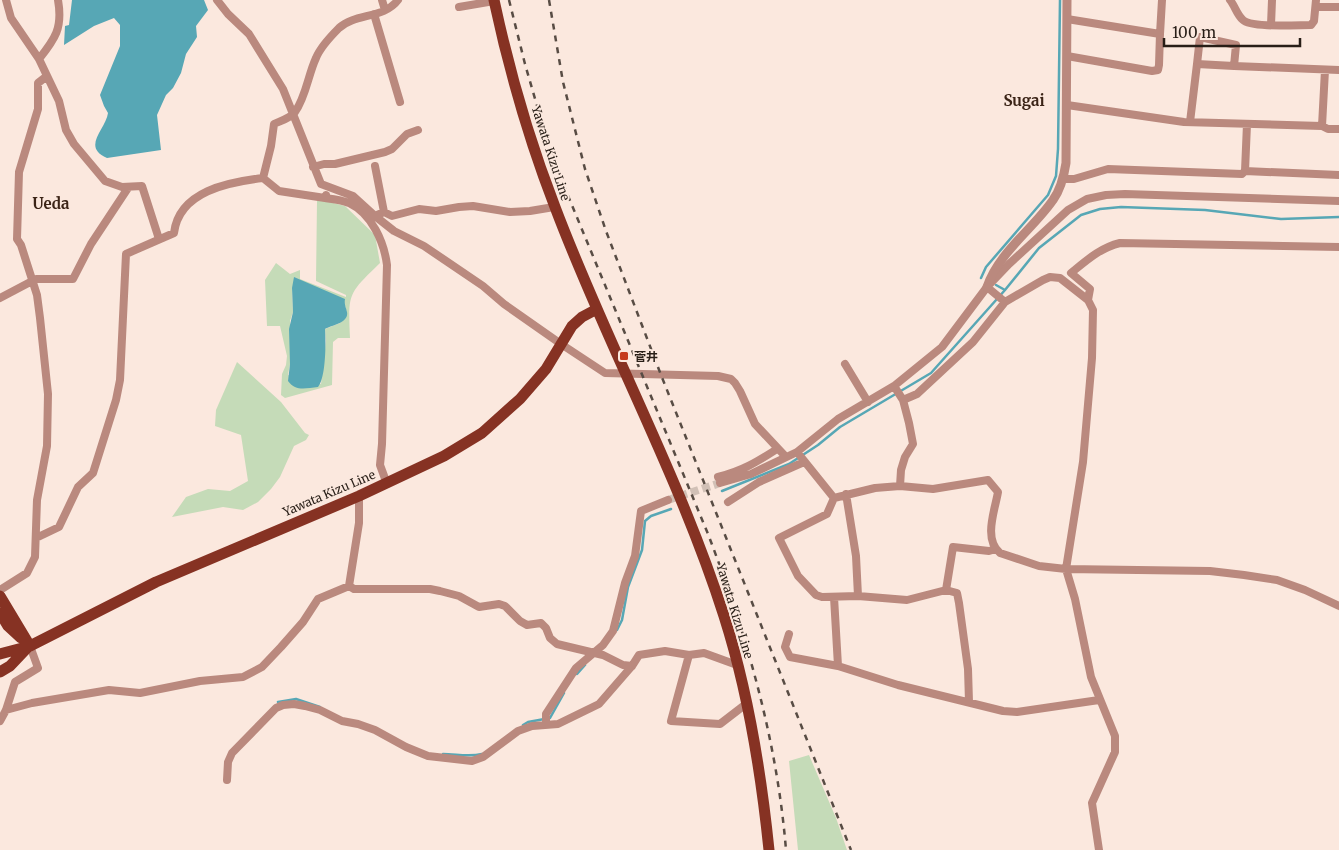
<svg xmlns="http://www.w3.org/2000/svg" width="1339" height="850" viewBox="0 0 1339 850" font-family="Merriweather,'Noto Sans JP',serif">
<rect width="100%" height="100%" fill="#fbe8de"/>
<path fill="#c5dbb8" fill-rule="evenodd" d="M322 200 345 206 375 235 380 263C348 294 348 293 350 338H338L333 342 332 385 285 398 281 395 282 374 286 365 287 356 280 326H267L265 280 276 263 290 274 300 270V279L346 297V295L316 281 317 201ZM292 288 344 302 347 313 340 323 325 329 326 341 321 384 288 375 290 364V321L293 312Z
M237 362 281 402 305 433 309 435 306 440 294 446 280 477 271 489 258 502 243 510 223 507 172 517 186 497 208 489 230 491 248 481 241 435 215 426 216 410Z
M809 755 836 818 847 850H798L789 761Z"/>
<path fill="#57a7b5" d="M72 0H204L208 10 196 26 197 37 186 54 181 73 173 88 166 95 157 115 161 150 107 158C81 147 106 129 108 113L104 106 100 95 120 46V25L114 18 94 26 64 45 65 26 69 25Z
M294 277 345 299C344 305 346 307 347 312 349 323 332 325 325 329 326 341 326 378 318 387 306 388 296 392 288 381L290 364 289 329 293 312 292 288Z"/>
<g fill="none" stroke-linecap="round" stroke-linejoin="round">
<path stroke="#57a7b5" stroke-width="2.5" d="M981 278 986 267 1048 195 1056 176 1058 149 1060 0
M996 285 1005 290
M722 491 789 464 818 445 840 427 931 373 1005 290 1039 248 1081 215 1100 209 1121 207 1205 210 1281 219 1339 217
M617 630 622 620 628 587 642 550 645 521 651 516 671 509
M577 674 585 665
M278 702 296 699 320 707
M523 725 528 722 550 718 564 693
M443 754C456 754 469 757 482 754"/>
<path stroke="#d1c0b6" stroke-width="8" stroke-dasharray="8 4" stroke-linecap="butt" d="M668 500 720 483"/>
<path stroke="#ba897e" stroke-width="8" d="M6 0 11 18 39 59 59 101 66 130 74 144 105 181 122 187 142 186 159 239
M217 0 228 14 249 34 283 89 321 184 353 196 375 216 394 231 424 246 483 286 504 304 561 344 605 373 718 376 731 379 735 383 740 391 755 424 786 457
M382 0 385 10
M1230 0C1235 6 1237 15 1243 20 1251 28 1297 25 1311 25L1314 21 1316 0
M459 7 494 1
M1316 7H1339
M374 14 400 102
M1067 19 1160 34 1162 0
M1271 25 1272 0
M1067 56 1152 71 1158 70 1159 65 1160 34
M39 59C55 39 63 28 58 0
M1197 64 1200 37 1236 45 1234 66 1339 70
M1067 105 1184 122 1322 126 1328 129H1339
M1190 122 1197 64 1234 66
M1322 126 1325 70
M375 166 384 212
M313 167 324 164H335L385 152 392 149 407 134 418 130
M1245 171 1339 175
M263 178 279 191 325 198 326 195
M1063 179H1074L1108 169 1242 174 1245 171 1247 124
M325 198C333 199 342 200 349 203 372 214 384 242 387 265L382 444 380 465 387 484
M375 216 384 212 392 216 419 209 436 211 459 207 473 206 510 212 530 211 554 207
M987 287 1005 302
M0 298 36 279H73L91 244 128 188
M1088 300 1090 289 1071 273C1087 260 1100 248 1120 243L1339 247
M845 364 868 402
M894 386 903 400 909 423 913 444 905 457 901 470 900 486
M903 400 917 394 973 342 1005 302 1043 280 1050 277 1060 278 1088 300 1093 310 1092 358 1083 462 1066 569 1075 599 1091 677 1115 736V752L1092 803 1099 850
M797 452 834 498 875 488 900 486 933 489 988 480 998 492C995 510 983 539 1000 553L1039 566 1066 569 1210 571 1244 575 1277 580 1305 590 1339 606
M718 477C742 471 757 462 777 449
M720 483 751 474 797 452 838 419 894 386 942 347 987 287 1009 264 1068 210 1087 199 1106 195 1125 194 1339 201
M846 494 856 556 858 596
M834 498 827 514 779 538 798 576 816 595 822 597 858 596 907 600 946 590 953 547 989 551 996 549
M728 502 759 482 804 462
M36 538 59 527 78 487 93 473 116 400 120 380 126 254 174 233C179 191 229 182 263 178L271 146 274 124C280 121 291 118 295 112 306 97 308 75 316 58 320 48 331 36 339 28 355 13 384 19 398 0
M349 586 354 589H430L440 591 459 596 479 607 499 604 505 606 520 621 527 625 541 623 546 628 550 638 557 644 603 655 623 665 632 666
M0 590 27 573 35 557 37 500 47 446 48 394 40 318 37 295 21 245 17 239 19 172 38 109V83L47 76
M946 590 957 593 959 603 968 669 969 702
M834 597 838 666 898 685 1003 711 1017 712 1099 700
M789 634 785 647 790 657 838 666
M737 665 704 653 689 655 671 721 720 724 746 704
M6 710 32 703 109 690 140 693 200 681 243 677 262 667 281 647 303 622 318 599 349 586 359 523V496
M0 721 6 710 15 682 38 668 30 646
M546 724V714L576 668 603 645 613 631 625 583 635 556 641 511 668 500
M227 780 228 762 232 753 276 708 283 705 294 704 305 706 320 710 342 721 358 724 375 730 406 747 428 756 472 761 483 757 518 731 532 726 558 724 599 704 632 666 639 655 665 651 689 655"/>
<path stroke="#ba897e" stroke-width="9" d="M987 287C999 252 1033 229 1053 200 1061 189 1064 176 1066 163L1067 0"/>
<path stroke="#863223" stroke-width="11" d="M494 0C509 70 529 140 555 207 607 345 679 475 724 616 748 691 761 772 769 850
M0 596 30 646
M0 613 8 626 21 638
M0 654 30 646 156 582 359 496 444 456 482 433 520 399 546 369 572 326 582 317 597 309
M0 672 10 666 28 647"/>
<path stroke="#584c44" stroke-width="2.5" stroke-dasharray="6 6" stroke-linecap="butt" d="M509 0 525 64 542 123 564 186 708 534C747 636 777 740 786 850
M549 0 563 82 585 169 606 231 661 375 851 850"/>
</g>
<rect fill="#c53b1d" stroke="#fbe8de" stroke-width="2" x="619" y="351" width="10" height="10" rx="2.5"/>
<g text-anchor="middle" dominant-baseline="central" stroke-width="4" stroke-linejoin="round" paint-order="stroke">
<g font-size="12" fill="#281e17" stroke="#fbe8de">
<text transform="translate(551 153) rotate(72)">Yawata Kizu Line</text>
<text transform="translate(329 493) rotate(-23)">Yawata Kizu Line</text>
<text transform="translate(735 611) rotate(73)">Yawata Kizu Line</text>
</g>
<g font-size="12" font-weight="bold" fill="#281e17" stroke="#fbe8de" text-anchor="start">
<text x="634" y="356">菅井</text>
</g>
<g font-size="15" font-weight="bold" fill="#3b2417" stroke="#fbe8de">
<text x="1024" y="100">Sugai</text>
<text x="51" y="203">Ueda</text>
</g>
</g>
<path d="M1164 38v8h136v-8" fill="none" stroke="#281e17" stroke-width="2.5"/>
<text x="1172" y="38" font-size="15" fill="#281e17" stroke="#fbe8de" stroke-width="4" paint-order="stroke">100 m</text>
</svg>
